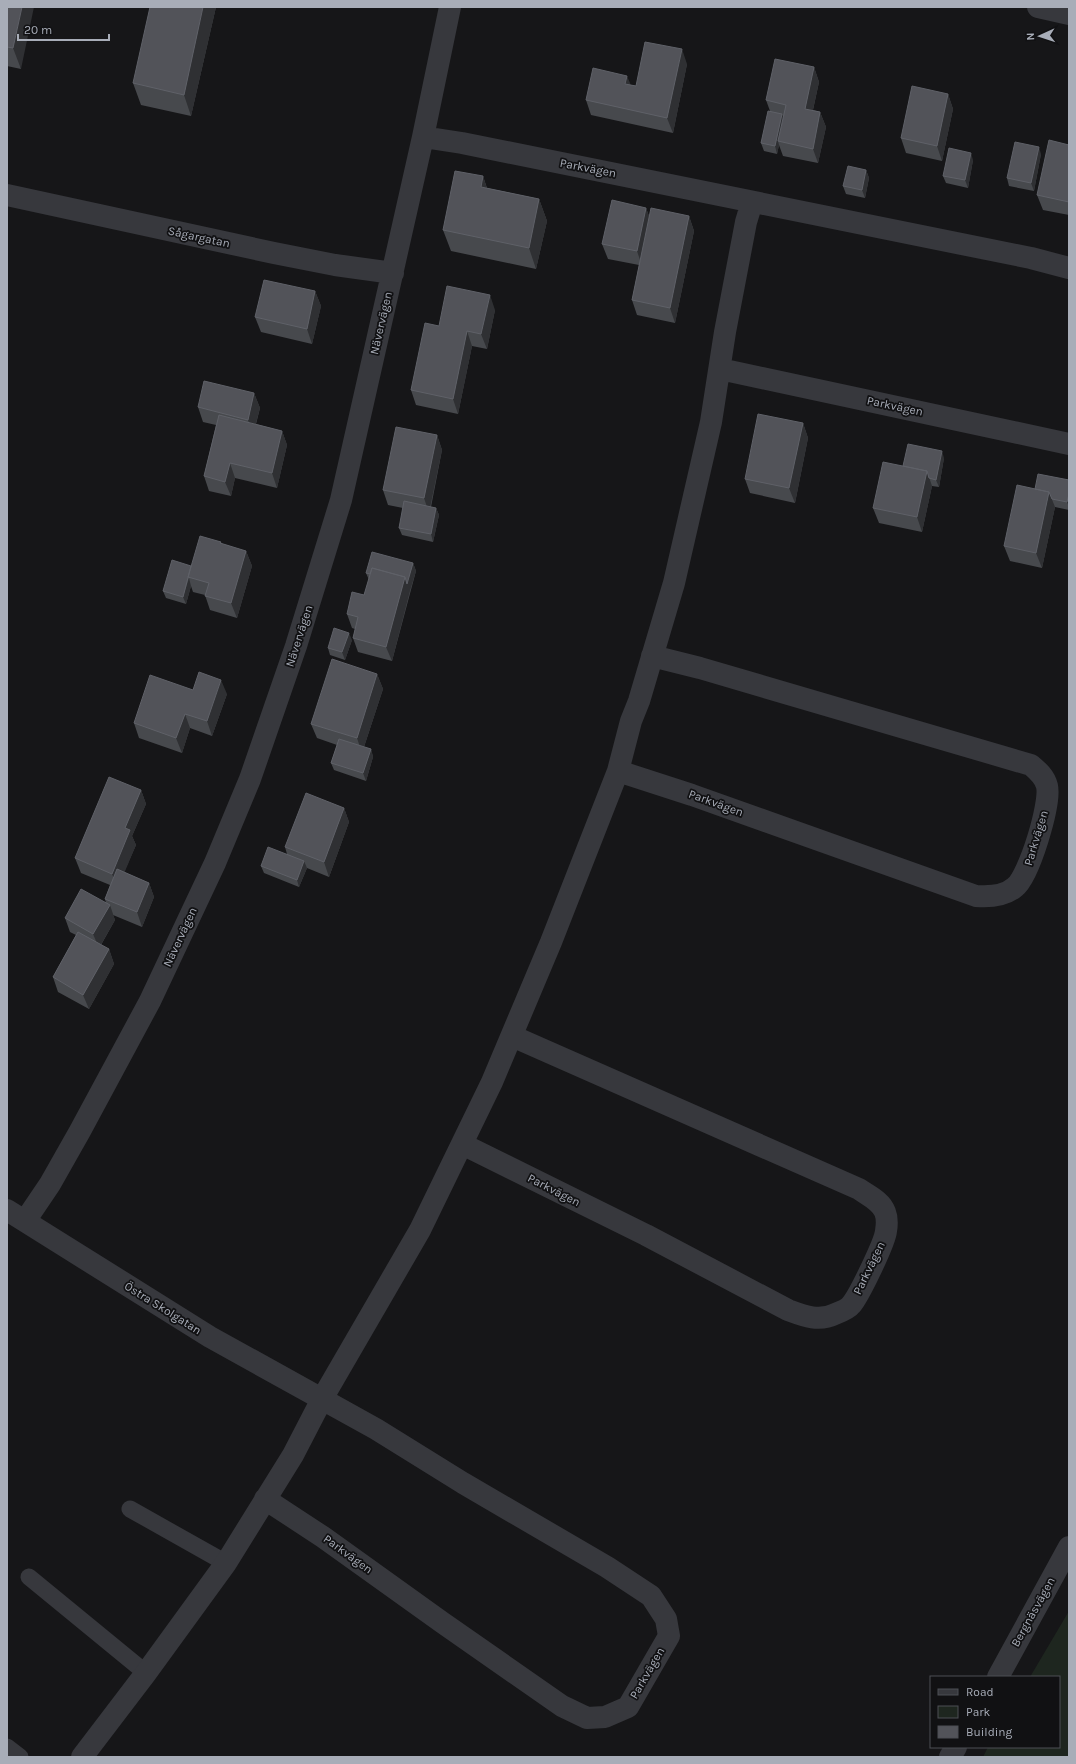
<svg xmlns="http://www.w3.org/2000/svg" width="1076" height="1764" viewBox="0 0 1076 1764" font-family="Karla,sans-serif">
<rect width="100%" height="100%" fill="#161618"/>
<path fill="#1e261f" d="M1069 1611V1757H983L988 1747H1059V1677H1030Z"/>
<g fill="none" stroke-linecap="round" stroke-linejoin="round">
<path stroke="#37383d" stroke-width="17" d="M130 1509 226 1563
M29 1577 146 1673
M7 1747 20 1757"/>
<path stroke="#37383d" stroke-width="22" d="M1038 7 1069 14
M423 137 462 143 1031 258 1069 268
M7 195 274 253 335 265 393 273
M720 369 1069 444
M618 771 692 795 976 896C989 897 1005 896 1015 887 1029 876 1051 804 1047 786 1045 777 1038 771 1031 765L700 668 652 656
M462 1144 646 1235 788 1310C804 1316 819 1322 835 1314 840 1312 848 1309 851 1305 859 1296 885 1242 886 1231 887 1225 887 1217 885 1212 881 1201 869 1196 859 1189L512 1036
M7 1210 210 1337 376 1429 463 1483 607 1567 651 1596 666 1619 669 1636 628 1707 605 1717 587 1718 562 1706 443 1623 323 1537 265 1499
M25 1221 50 1184 80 1131 150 1001 215 863 250 779 296 646 341 500 423 137 450 7
M998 1677 1069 1547
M82 1757 146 1673 226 1563 293 1455 322 1399 420 1230 492 1082 551 942 618 771 631 721 639 701 674 583 711 422 725 332 746 222 752 202
M950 1757 956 1747"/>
</g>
<path fill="#47494d" d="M7 7 21 69 7 66Z
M216 7 191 116 141 105 133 83Z
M687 64 673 133 591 115 586 100 631 85 636 86Z
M814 67 819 82 813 110 820 112 826 127 818 163 783 156 779 145 777 154 764 151 761 143 770 111 766 100Z
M948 94 953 109 942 161 906 153 901 138Z
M1069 145V215L1043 210 1037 195Z
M1041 154 1034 191 1009 186 1007 178Z
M973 160 968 188 946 183 943 176Z
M866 170 869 178 865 198 846 194 843 186Z
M483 176 487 188 539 199 547 221 536 269 451 251 443 230Z
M646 208 649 216H689L694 231 675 323 637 315 632 300 639 265 608 259 602 244Z
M315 291 321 306 312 344 261 332 255 317Z
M495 310 487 349 472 346 458 414 416 405 411 390 439 326Z
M254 393 260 408 256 424 282 431 287 445 277 488 235 478 231 496 209 491 204 476 216 425 203 422 198 407Z
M803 423 808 438 795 503 750 493 745 479Z
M437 435 442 450 431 507 436 508 439 515 433 542 402 535 399 528 403 508 388 505 383 490Z
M944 458 939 487 932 486 922 532 879 523 873 508Z
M1069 480V510L1055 507 1042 568 1010 561 1004 546 1035 489Z
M221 542 222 544 246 551 252 566 237 618 210 610 205 595 193 592 191 586 186 604 166 598 163 591 191 566Z
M413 563 416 571 392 661 358 652 353 638 355 629 352 628 347 614 364 595 369 580 366 573Z
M352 640 345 660 330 655 328 648Z
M377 674 383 689 364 747 371 749 373 757 366 781 334 770 331 763 337 745 317 738 311 724Z
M227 694 212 736 190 728 182 753 139 738 134 723Z
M141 790 146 804 132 836 136 845 124 872 149 883 154 897 142 927 113 915 115 920 101 945 109 949 114 964 89 1009 58 992 53 977 76 935 70 932 65 918 106 903 105 899 110 885 81 873 75 858Z
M344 808 349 822 329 877 307 868 299 887 264 873 261 866 287 854 285 847Z"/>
<path fill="#2f3033" d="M22 7H34L21 69 13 48Z
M203 7H216L191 116 184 95Z
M682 49 687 64 673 133 667 118Z
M814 67 819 82 810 123 805 109Z
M627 76 633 90 625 84Z
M948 94 953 109 942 161 937 146Z
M820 112 826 127 818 163 813 149Z
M782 114 785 121 778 141 779 145 777 154 775 146Z
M1039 147 1041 154 1034 191 1031 183Z
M971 153 973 160 968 188 965 180Z
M866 170 869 178 865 198 862 190Z
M483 176 490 198 481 187Z
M539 199 547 221 536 269 529 248Z
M646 208 651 222 642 266 637 251Z
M689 216 694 231 675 323 670 308Z
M315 291 321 306 312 344 307 329Z
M490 295 495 310 487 349 481 334Z
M467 331 472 346 458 414 453 399Z
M254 393 260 408 253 434 248 420Z
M803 423 808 438 795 503 789 488Z
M282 431 287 445 277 488 272 473Z
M437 435 442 450 429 513 424 498Z
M942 451 944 458 939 487 936 480Z
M230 463 235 478 231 496 225 482Z
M927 471 932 486 922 532 917 517Z
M1049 492 1055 507 1042 568 1036 553Z
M1069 494V507L1067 502Z
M436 508 439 515 433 542 431 534Z
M246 551 252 566 237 618 231 603Z
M413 563 416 571 410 591 407 584Z
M405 577 410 591 392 661 386 647Z
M189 578 191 586 186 604 183 597Z
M349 633 352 640 345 660 342 652Z
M377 674 383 689 362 753 357 738Z
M221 680 227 694 212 736 207 721Z
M185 714 190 728 182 753 176 738Z
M371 749 373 757 366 781 363 773Z
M141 790 146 804 132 836 136 845 118 888 112 874 125 828Z
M344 808 349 822 329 877 324 862Z
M304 861 307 868 299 887 297 880Z
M149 883 154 897 142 927 137 912Z
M110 905 115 920 99 948 93 934Z
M109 949 114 964 89 1009 83 995Z"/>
<path fill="#525359" stroke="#5f6168" d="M7 7H22L13 48 7 47Z
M150 7H203L184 95 133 83Z
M645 42 682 49 667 118 586 100 593 68 627 76 625 84 636 86Z
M775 59 814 67 805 109 820 112 813 149 778 141 786 105 766 100Z
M912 86 948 94 937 146 901 138Z
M768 111 782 114 775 146 761 143Z
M1049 140 1069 145V202L1037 195Z
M1015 142 1039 147 1031 183 1007 178Z
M949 148 971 153 965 180 943 176Z
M848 166 866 170 862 190 843 186Z
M455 171 483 176 481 187 539 199 529 248 443 230Z
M612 200 646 208 637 251 602 244Z
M651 208 689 216 670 308 632 300Z
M264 280 315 291 307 329 255 317Z
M447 286 490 295 481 334 467 331 453 399 411 390 425 323 439 326Z
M204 381 254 393 248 420 198 407Z
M758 414 803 423 789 488 745 479Z
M219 415 282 431 272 473 230 463 225 482 204 476Z
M396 427 437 435 424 498 383 490Z
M908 444 942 451 936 480 929 478 927 471 903 466Z
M883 462 927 471 917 517 873 508Z
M1038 474 1069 480V494L1067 502 1052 499 1049 492 1035 489Z
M1017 485 1049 492 1036 553 1004 546Z
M404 501 436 508 431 534 399 528Z
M200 536 221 542 220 543 246 551 231 603 205 596 209 583 188 577Z
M372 552 413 563 407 584 405 577 372 568 370 574 366 573Z
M172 560 191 566 183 597 163 591Z
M372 568 405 577 386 647 353 638 358 617 347 614 352 592 364 595Z
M334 628 349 633 342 652 328 648Z
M332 659 377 674 357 738 311 724Z
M199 672 221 680 207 721 185 714 176 738 134 723 150 675 193 690Z
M339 739 371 749 363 773 331 763Z
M109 777 141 790 125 828 130 830 112 874 75 858Z
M306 793 344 808 324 862 285 847Z
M268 847 304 861 297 880 261 866Z
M117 869 149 883 137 912 105 899Z
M81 889 110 905 93 934 65 918Z
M78 932 109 949 83 995 53 977Z"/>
<g text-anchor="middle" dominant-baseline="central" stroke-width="3.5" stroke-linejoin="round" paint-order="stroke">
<g font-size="12" fill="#a8adb8" stroke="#111113">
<text transform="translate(588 168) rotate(11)">Parkvägen</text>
<text transform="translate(199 237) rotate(12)">Sågargatan</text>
<text transform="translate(381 323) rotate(-77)">Nävervägen</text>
<text transform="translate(895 406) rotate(12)">Parkvägen</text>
<text transform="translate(299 636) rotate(-72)">Nävervägen</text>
<text transform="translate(716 803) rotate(20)">Parkvägen</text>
<text transform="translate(1036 838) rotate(-73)">Parkvägen</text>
<text transform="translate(180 937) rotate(-65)">Nävervägen</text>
<text transform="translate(554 1190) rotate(27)">Parkvägen</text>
<text transform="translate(869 1268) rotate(-64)">Parkvägen</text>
<text transform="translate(163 1308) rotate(32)">Östra Skolgatan</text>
<text transform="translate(348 1554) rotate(36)">Parkvägen</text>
<text transform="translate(1033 1612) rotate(-61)">Bergnäsvägen</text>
<text transform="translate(647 1673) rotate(-60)">Parkvägen</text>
</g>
</g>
<rect width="1076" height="1764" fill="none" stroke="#a8adb8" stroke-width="16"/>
<rect x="930" y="1676" width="130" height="72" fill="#111113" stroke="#4d4f55"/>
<rect x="938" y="1689" width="20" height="6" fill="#37383d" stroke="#4d4f55"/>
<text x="966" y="1696" font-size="12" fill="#a8adb8">Road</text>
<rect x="938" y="1706" width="20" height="12" fill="#1e261f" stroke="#4d4f55"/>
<text x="966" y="1716" font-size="12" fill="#a8adb8">Park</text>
<rect x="938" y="1726" width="20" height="12" fill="#525359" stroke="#4d4f55"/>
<text x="966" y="1736" font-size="12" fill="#a8adb8">Building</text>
<g transform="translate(1040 36) rotate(267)" stroke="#111113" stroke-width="3" paint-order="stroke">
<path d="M0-3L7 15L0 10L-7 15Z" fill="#a8adb8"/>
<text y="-6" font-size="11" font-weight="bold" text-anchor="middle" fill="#a8adb8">N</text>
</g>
<path d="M18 34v6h91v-6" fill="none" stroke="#a8adb8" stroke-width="2"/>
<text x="24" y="34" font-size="12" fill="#a8adb8" stroke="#111113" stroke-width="3" paint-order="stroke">20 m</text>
</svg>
